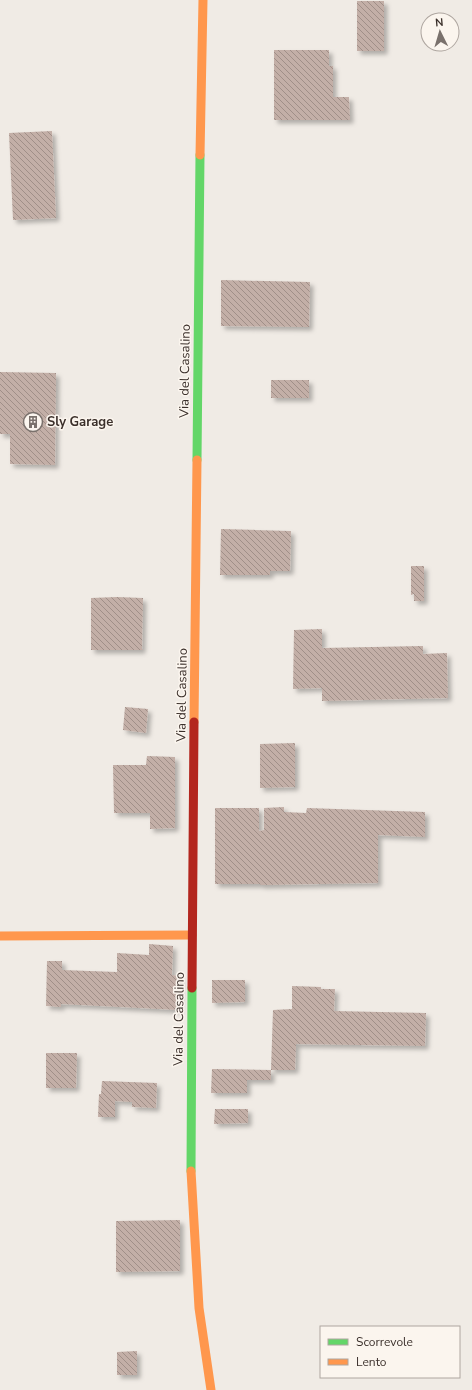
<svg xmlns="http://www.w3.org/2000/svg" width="472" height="1390" viewBox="0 0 472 1390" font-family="'Nunito Sans',sans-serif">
<defs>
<pattern id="building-back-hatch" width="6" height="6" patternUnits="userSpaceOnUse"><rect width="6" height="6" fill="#c3afa7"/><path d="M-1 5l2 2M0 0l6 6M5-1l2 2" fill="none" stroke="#a08f88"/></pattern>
<filter id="shadow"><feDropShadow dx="3.5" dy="3.5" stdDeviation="2" flood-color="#0004"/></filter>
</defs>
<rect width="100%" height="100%" fill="#f0ebe5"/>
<path fill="url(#building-back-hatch)" filter="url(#shadow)" d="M357 1H384V51H357Z
M274 50H329V66H333V97H349L350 120H274Z
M52 131 56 218 13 220 9 133Z
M221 280 310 282 309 327 221 326Z
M0 372 56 373 55 465 10 464V434H0Z
M271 380H309V398H271Z
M221 529 291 531 290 571H270V575H220Z
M411 566H424V601H414V594L411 595Z
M117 597 143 598 142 650H91V598Z
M322 629V648L423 646V654L447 653 448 698 322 701V688L293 689 294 630Z
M125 707 148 709 146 733 123 730Z
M295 743V787L260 788V744Z
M147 756 175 757V828L150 829V813H114L113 765H146Z
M284 807V812L306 813 307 808 425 812V837L378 835V883L261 885 260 884H215V808H259V831L264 830V808Z
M149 944 173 946 172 975 180 976 179 1010 61 1004V1007L46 1006 47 961H62V970L117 972V953L149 955Z
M212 980H245V1002L212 1003Z
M292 986 321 987V989H335L334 1011 426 1013 425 1046 296 1044 295 1070H271L273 1010 292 1009Z
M46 1053H77L76 1088H46Z
M212 1069 271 1070V1080H247V1093H211Z
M102 1081 157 1083 156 1108 132 1107V1102L115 1101V1117H98L99 1094H101Z
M215 1109H248V1123L214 1124Z
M180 1220V1271L116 1272V1221Z
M137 1351V1375H117V1352Z"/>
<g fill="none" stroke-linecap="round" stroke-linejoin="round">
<path stroke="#63d668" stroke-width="9" d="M197 460 200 155
M191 1171 192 988"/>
<path stroke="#ff974d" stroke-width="9" d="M200 155 203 0
M194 722 197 460
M0 936 192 935
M191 1171 199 1308 211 1390"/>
<path stroke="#b3261e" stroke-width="9" d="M192 988 194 722"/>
</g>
<defs>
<g id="building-ring" transform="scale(1)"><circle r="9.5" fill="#fbf5ee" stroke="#7a716c" stroke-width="1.5"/><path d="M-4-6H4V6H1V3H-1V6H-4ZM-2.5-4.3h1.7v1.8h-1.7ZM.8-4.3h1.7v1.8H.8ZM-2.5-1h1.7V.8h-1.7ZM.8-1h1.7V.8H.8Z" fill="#7a716c"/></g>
</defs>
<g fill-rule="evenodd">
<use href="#building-ring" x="33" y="422"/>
</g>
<g text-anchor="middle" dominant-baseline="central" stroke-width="3" stroke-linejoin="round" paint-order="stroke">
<g font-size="13" fill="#3b302b" stroke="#fbf5ee">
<text transform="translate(185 371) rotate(-89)">Via del Casalino</text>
<text transform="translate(182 695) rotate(-89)">Via del Casalino</text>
<text transform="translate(179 1019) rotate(-89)">Via del Casalino</text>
</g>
<g font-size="13" font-weight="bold" fill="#3b302b" stroke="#fbf5ee" text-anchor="start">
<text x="47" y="422">Sly Garage</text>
</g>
</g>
<rect x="320" y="1326" width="140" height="52" fill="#fbf5ee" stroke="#aea6a0"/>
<rect x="328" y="1339" width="20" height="6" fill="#63d668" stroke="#aea6a0"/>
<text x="356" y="1346" font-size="12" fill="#3b302b">Scorrevole</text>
<rect x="328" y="1359" width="20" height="6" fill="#ff974d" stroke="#aea6a0"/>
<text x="356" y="1366" font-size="12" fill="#3b302b">Lento</text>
<g transform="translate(440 32) rotate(355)"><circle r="19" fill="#fbf5ee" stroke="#aea6a0"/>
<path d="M0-3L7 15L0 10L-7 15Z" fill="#7a716c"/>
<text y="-6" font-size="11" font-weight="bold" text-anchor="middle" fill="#3b302b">N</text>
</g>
</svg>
